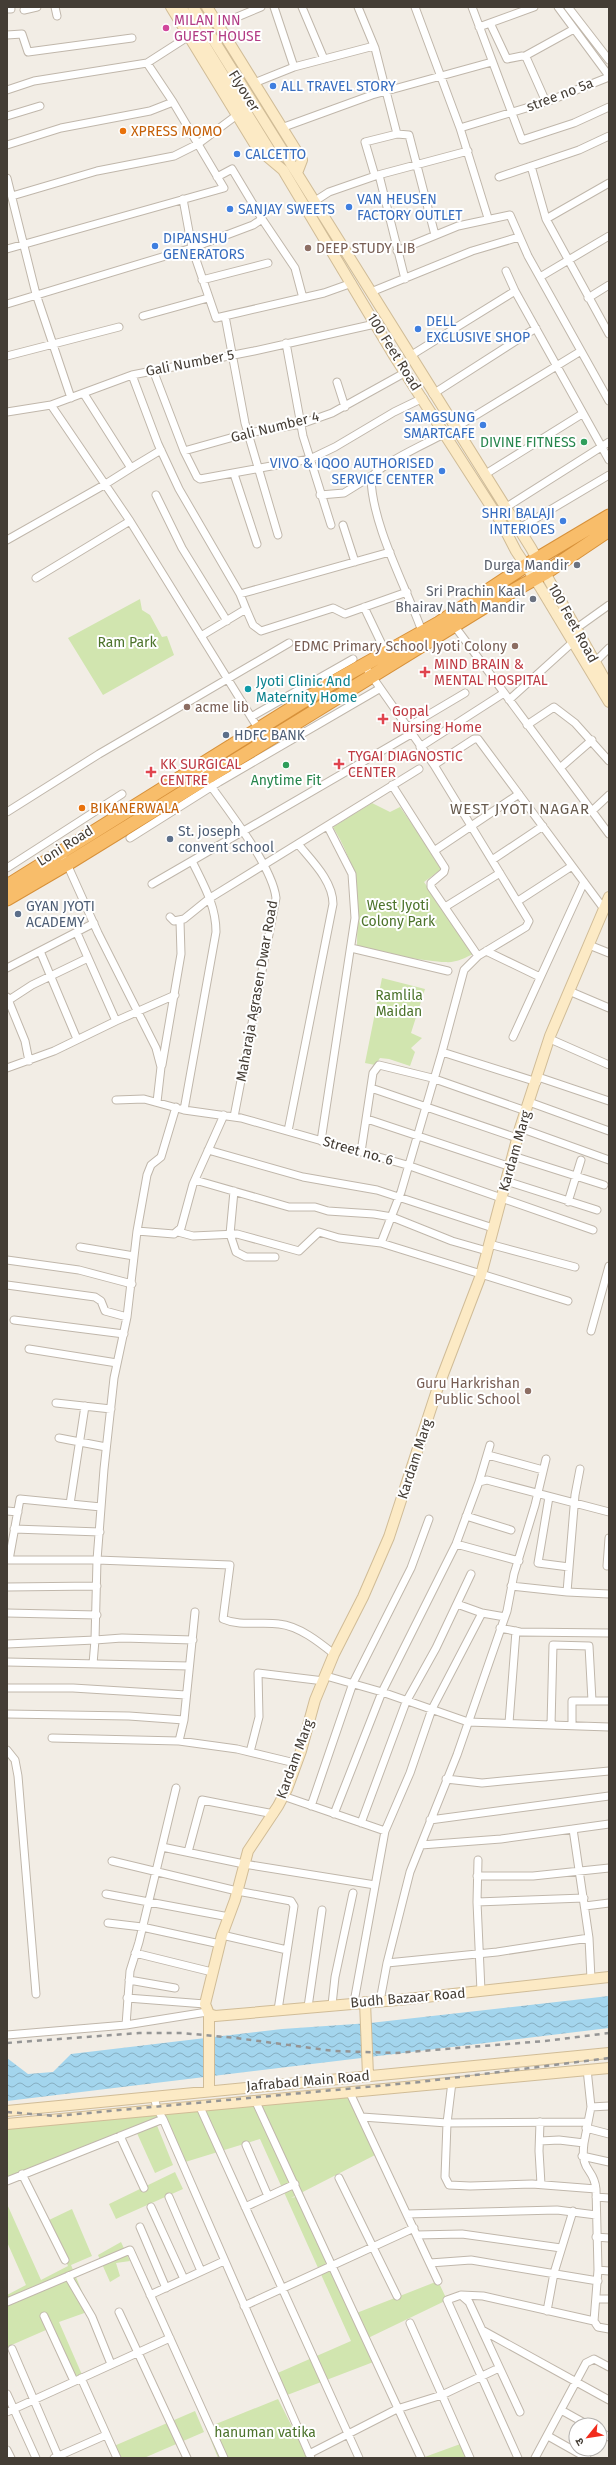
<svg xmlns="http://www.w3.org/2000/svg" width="616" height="2465" viewBox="0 0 616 2465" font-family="'Fira Sans','Noto Sans Devanagari',sans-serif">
<defs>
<pattern id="water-waves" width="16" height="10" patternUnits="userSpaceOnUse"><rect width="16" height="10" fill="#a3d5ed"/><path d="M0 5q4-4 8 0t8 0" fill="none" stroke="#86aec1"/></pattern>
</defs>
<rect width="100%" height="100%" fill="#f2ede5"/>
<path fill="#d1e5af" d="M140 599 142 610 150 615 162 637 167 636 174 655 103 695 68 638Z
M372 803 390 812 400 807 443 868 424 882 475 953C465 958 456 963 445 962 431 962 367 952 357 945 358 896 359 870 333 827Z
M382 978 425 989 411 1033 422 1038 411 1048 415 1052 410 1066 389 1059 380 1058 375 1065 365 1063Z
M349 2091 379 2153 291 2198 300 2196 354 2314 438 2281 447 2300 366 2339 376 2361 282 2397 273 2375 351 2341 260 2139 182 2163 163 2120 156 2123 173 2165 155 2173 136 2131 7 2183V2127Z
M175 2172 183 2189 116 2219 109 2204Z
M7 2204 41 2280 68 2266 49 2220 72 2209 92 2256 71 2265 90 2311 59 2322 83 2377 71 2379 46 2330 7 2347V2295L26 2285 7 2242Z
M121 2242 130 2261 116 2263 120 2276 110 2282 98 2255Z
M278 2399 308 2458H218L206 2428Z
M195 2411 204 2432 144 2458H120L114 2446Z
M463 2443 470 2458H422Z"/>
<path fill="url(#water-waves)" d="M609 1996V2028L7 2101V2058L28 2074 53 2072 71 2054 282 2029 370 2023Z"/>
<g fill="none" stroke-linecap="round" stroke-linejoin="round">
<g stroke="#c0b7ab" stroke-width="9">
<path id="street" d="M55 7 57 16
M274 7 294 67
M302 7 324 59
M358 7 375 48 397 134 409 135 435 235
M415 7 460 128 488 218
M472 7 522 140 574 123 609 107
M558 7 609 76
M568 7 609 60
M7 9H11
M24 10 37 7
M490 23 507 59 522 56 526 57 546 102
M218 25 261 7
M479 27 534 7
M7 35 22 34 28 52 132 38
M525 56 574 29
M254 83 294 67 374 46
M7 90 34 81 147 63 189 36
M7 116 40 106
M284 127 372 95 492 62
M460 128 546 102 609 77
M7 145 61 128 150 111 173 102
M531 166 546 219 609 334
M379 175 405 279
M375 176 365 142 397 134
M499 177 579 150 609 136
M7 178 36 294 71 398
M12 196 97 171 174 156 198 144 237 115
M183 199 192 248 216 318 324 293 352 283
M315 201 329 192 378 175 468 151
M262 219 295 268 303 298
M546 219 609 183
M7 249 224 188 173 102 147 63
M397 251 458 226 510 215 528 256 609 401
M506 271 515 291 609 460
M540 277 609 236
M202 280 268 263
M371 292 472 251 519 237
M588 298 609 285
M7 304 192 248 253 225 262 219 232 169 217 177
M143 316 208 298
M225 316 245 423 278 535
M286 343 303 436 331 525
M7 356 119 327
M410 356 515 291
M153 370 184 451 197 477 200 479 310 459 335 447 394 412 423 398
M132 375 158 444 179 489 240 594 246 609 201 636
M337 382 345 407
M433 394 536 328
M51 405 130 521 266 741
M7 412 51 405 132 375 254 351 375 324
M455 428 581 351
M184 451 248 433 301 424 332 413 406 372
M131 468 161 450
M234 474 257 544
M484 475 582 414
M156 495 182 548 227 621
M320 495 344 493 373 475
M505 508 609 442
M343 525 355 562
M518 529 609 475
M7 540 104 485 131 468 84 394
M36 578 130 521
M240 594 390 552
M364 607 386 653
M246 609 253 625 261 631 333 608 345 614 407 592
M453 624 609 834
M581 625 609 605
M420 626C404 583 372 524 371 478 378 465 429 442 444 434
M595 662 609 648
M364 665 434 765 529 921 526 927 478 956 464 970 442 1052 537 1082
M509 700 573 642
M251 717 353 659
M527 725 554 707 575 723 609 761
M406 728 465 693
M420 747 504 693
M434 765 474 739H478L604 909
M198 768C219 799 272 863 276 898L234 1117
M560 768 592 740
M392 785 445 868 444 872 431 883V887L478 956
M592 811 609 795
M7 812 99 754 289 643
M130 838 219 782 379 689
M434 851 519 794
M60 853 67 864 98 933 156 1048 161 1067 157 1102
M492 860 543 826
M7 868 122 794
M152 884 411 734
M518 901 572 866
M445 907 500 873
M170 917 174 921 184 919 210 898 419 769
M77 933 116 1021 175 995
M589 945 609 953
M351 948 448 971
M40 951 77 1039
M486 951 540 977
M7 968 94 923
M569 991 609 1008
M7 997 25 1041 29 1061
M9 1000 32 985 88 958
M513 1037 584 882
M550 1039 609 1065
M162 1065 181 954 180 921
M7 1068 54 1051 116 1021
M538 1077 609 1101
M371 1088 517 1138
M116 1100 144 1099 184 1110 241 1118 407 1165 593 1230
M529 1102 609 1131
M176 1107 161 1157 151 1165 147 1175 137 1231 127 1317 114 1378 104 1469 97 1560 95 1640 122 1638 193 1640
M184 1110 216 932C216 905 203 884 192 861
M367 1119 511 1167
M520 1128 609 1160
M288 1131 333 904C333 881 312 861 298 844
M321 1141 355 918 352 874 328 827
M208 1150 303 1177 377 1190 493 1228
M361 1152 373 1073 379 1065 432 1078 526 1111
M513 1156 604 1185
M195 1180 289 1207H315L328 1211 374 1214 392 1217 452 1241 487 1251
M506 1181 597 1210
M234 1191 230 1234 236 1252 246 1257H275
M568 1202 581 1160
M137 1231 174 1234 181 1228 193 1184 224 1115
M178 1232 193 1236 237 1234 299 1251 319 1232 339 1238 381 1243 568 1301
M381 1243 401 1192 442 1052
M489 1244 575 1267
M80 1247 134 1256
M7 1260 79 1270 132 1284
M7 1285 95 1297 101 1301 105 1311 127 1317
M14 1320 124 1334
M591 1331 609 1266
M29 1349 117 1363
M56 1403 111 1409
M59 1438 106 1447
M488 1455 543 1470
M479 1482 490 1445
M549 1497 538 1563 569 1567
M70 1504 85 1406
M101 1507 20 1499 9 1560H97L230 1565 223 1619C241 1627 260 1621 279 1624 299 1626 319 1642 334 1654
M7 1511 18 1512
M466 1516 511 1530
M14 1529 100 1532
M456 1544 519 1561
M607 1566 609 1538
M511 1586 567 1592 575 1495 580 1469
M7 1587 97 1586
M567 1592 609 1594
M7 1613 97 1615
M482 1613 505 1617
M500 1628 520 1632 609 1633
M7 1644 95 1640 93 1664
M7 1662 189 1666
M326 1676 382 1692 456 1544 479 1482 487 1480 609 1512
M7 1688H73L186 1695
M7 1714 129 1716 184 1720
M509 1723 516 1631
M551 1725 553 1645 589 1646 592 1701
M572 1725V1701H609
M52 1738 179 1741 237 1749 295 1763
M179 1741 184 1720 195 1612
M7 1750 15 1760 18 1776 36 1994
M250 1752 259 1717 258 1673 324 1681
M446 1779 482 1783 609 1771
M283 1796 385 1831
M311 1806 353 1683 411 1568 429 1519
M334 1814 382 1692 468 1722 609 1727
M430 1820 609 1796
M361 1823 406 1702 436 1648 471 1574
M573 1829 589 1938 591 1979
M421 1845 501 1839 609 1824
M162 1847 244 1864 375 1885
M188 1852 202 1800 274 1814
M478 1860 477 1902 481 1991
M112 1861 237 1891 291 1901 294 1906 278 2010
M477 1876H533L609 1868
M106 1894 229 1917
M477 1902 584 1898
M585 1906 609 1903
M108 1923 142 1927 220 1944
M222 1935 287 1950
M135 1953 212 1972
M387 1963 497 1952 589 1938
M129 1980 175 1988
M127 1998 205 2004
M380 2001 387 1963 410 1872 457 1755 507 1611 514 1574 535 1505 546 1459
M354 2002 385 1831 410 1773 432 1709 482 1613 457 1604
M332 2005 335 1977 353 1893
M308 2007 322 1910
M126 2025 130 1971 139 1942 176 1788
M7 2035 126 2025 207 2012
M452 2082 447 2123 445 2177 449 2185 470 2186 532 2184 596 2189
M349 2091 438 2281
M154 2096 157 2109 163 2119 311 2458
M255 2100 421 2458
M199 2105 359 2458
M591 2107 609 2106
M362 2117 447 2123 587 2122
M540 2122 539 2151 541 2184
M586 2128 609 2134
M120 2136 144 2188
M540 2141 559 2140 584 2143C580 2173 594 2167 596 2189L598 2270 594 2321 598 2327 609 2329
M584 2143 591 2107 587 2069
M246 2145 268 2196
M582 2156 609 2162
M22 2174 65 2260
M339 2178 397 2296
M7 2181 163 2119
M169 2197 201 2271
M596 2197 609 2198
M151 2207 184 2279
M245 2207 295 2184
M407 2214 557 2210 596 2215
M140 2227 166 2288
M417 2235 462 2234 561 2248
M596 2237 609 2238
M430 2263 471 2260 598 2281
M598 2270 609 2271
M68 2276 92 2317 111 2364
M150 2295 224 2261
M461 2295 483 2296 594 2321
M597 2299H609
M7 2302 130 2250 224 2458
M244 2306 414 2228
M547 2311 554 2273 573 2211
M119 2312 187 2458
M44 2316 74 2381
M410 2323 470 2458
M482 2330 609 2400
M12 2349 58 2456
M81 2378 117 2458
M7 2394 36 2458
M561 2410 588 2425
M7 2412 170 2338
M600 2432 609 2437
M548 2436 587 2458
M7 2450 11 2458
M309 2454 397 2409 442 2395 499 2368
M54 2458 106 2435
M518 2458 447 2300 461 2295 469 2302 520 2412
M535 2458 586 2363 594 2359 609 2367"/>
</g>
<g stroke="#d0bc97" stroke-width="12">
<path id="secondary" d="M171 7 257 148 283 170 393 354 501 522 516 551 540 587 609 702
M181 7 275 159
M193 7 531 548 609 687
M207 7 302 160 297 173
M609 897 550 1036 520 1128 481 1275 437 1390 389 1537 363 1597 334 1654 315 1700 301 1751 287 1789 278 1806 248 1851 235 1900 222 1935 205 2004 209 2014 215 2016 398 2000 609 1977
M365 2002 368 2075
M209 2014V2090
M7 2111 609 2053
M7 2124 609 2068"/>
</g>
<g stroke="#d7913a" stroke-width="15">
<path id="highway" d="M7 886 337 680 439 623 525 566 609 516
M7 899 67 864 484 607 545 573 609 530"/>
</g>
<use href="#street" stroke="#fff" stroke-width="7"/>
<use href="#secondary" stroke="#fceac5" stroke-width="10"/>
<use href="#highway" stroke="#f8bd6a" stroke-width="13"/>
<path stroke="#959595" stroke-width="2.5" stroke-dasharray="5 5" stroke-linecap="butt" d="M7 2043 139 2033H182L236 2038 334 2051 396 2053 545 2041 609 2033
M7 2112 56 2116 420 2082 609 2058"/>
</g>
<circle fill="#d1479c" stroke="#fff" stroke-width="1.5" cx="166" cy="28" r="4"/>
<g fill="#3f7fe0" stroke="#fff" stroke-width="1.5">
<circle cx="273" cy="86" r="4"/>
<circle cx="237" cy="154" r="4"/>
<circle cx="349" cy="207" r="4"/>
<circle cx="230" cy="209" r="4"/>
<circle cx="155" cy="246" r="4"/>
<circle cx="418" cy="329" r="4"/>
<circle cx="483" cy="425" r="4"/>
<circle cx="442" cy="471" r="4"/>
<circle cx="563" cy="521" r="4"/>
</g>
<g fill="#e8710a" stroke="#fff" stroke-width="1.5">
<circle cx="123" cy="131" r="4"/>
<circle cx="82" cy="808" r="4"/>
</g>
<g fill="#8d6e63" stroke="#fff" stroke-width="1.5">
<circle cx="308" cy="248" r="4"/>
<circle cx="515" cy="646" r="4"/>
<circle cx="187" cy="707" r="4"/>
<circle cx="528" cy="1391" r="4"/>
</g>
<g fill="#2e9e5b" stroke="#fff" stroke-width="1.5">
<circle cx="584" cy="442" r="4"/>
<circle cx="286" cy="765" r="4"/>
</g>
<g fill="#6b7280" stroke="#fff" stroke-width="1.5">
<circle cx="577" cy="565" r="4"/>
<circle cx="533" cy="599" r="4"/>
</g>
<g fill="#e0444e" stroke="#fff" stroke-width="1.5">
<path d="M423 666h4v4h4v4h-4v4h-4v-4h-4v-4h4z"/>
<path d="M381 713h4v4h4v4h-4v4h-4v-4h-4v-4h4z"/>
<path d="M337 758h4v4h4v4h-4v4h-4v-4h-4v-4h4z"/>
<path d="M149 766h4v4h4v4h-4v4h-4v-4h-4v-4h4z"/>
</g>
<circle fill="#0f9aa8" stroke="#fff" stroke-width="1.5" cx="248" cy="689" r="4"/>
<g fill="#5c6f8a" stroke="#fff" stroke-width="1.5">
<circle cx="226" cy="735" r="4"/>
<circle cx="170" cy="839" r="4"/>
<circle cx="18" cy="914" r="4"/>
</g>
<g text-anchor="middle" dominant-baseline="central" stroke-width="4" stroke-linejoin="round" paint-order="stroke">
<g font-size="14" fill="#b23c85" stroke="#fff" text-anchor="start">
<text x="174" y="20">MILAN INN<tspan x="174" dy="16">GUEST HOUSE</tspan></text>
</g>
<g font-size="14" fill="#366cbe" stroke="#fff" text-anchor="start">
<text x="281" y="86">ALL TRAVEL STORY</text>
<text x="245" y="154">CALCETTO</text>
<text x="357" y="199">VAN HEUSEN<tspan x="357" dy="16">FACTORY OUTLET</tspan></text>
<text x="238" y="209">SANJAY SWEETS</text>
<text x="163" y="238">DIPANSHU<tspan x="163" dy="16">GENERATORS</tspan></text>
<text x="426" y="321">DELL<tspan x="426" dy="16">EXCLUSIVE SHOP</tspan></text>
<text x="475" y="417" text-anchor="end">SAMGSUNG<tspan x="475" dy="16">SMARTCAFE</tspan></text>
<text x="434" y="463" text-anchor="end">VIVO &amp; IQOO AUTHORISED<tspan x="434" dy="16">SERVICE CENTER</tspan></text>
<text x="555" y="513" text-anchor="end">SHRI BALAJI<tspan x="555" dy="16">INTERIOES</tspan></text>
</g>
<g font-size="14" fill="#443d35" stroke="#fff">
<text transform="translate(244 91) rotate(58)">Flyover</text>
<text transform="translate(560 95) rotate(-21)">stree no 5a</text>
<text transform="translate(394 352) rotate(58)">100 Feet Road</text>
<text transform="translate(190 363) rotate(-11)">Gali Number 5</text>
<text transform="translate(275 427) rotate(-14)">Gali Number 4</text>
<text transform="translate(573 623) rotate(61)">100 Feet Road</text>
<text transform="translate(65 846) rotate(-32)">Loni Road</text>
<text transform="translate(257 991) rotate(-80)">Maharaja Agrasen Dwar Road</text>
<text transform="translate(358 1151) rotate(16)">Street no. 6</text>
<text transform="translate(515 1151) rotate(-74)">Kardam Marg</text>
<text transform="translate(415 1459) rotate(-72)">Kardam Marg</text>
<text transform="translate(295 1759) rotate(-70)">Kardam Marg</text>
<text transform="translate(408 1998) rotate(-5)">Budh Bazaar Road</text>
<text transform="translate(308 2081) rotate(-5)">Jafrabad Main Road</text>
</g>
<g font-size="14" fill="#c56008" stroke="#fff" text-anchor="start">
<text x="131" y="131">XPRESS MOMO</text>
<text x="90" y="808">BIKANERWALA</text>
</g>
<g font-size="14" fill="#785e54" stroke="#fff" text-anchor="start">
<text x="316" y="248">DEEP STUDY LIB</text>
<text x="507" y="646" text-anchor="end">EDMC Primary School Jyoti Colony</text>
<text x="195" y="707">acme lib</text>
<text x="520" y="1383" text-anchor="end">Guru Harkrishan<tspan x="520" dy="16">Public School</tspan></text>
</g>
<g font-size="14" fill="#27864d" stroke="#fff" text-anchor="end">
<text x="576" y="442">DIVINE FITNESS</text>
<text x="286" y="780" text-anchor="middle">Anytime Fit</text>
</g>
<g font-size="14" fill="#5b616d" stroke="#fff" text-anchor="end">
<text x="569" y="565">Durga Mandir</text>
<text x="525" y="591">Sri Prachin Kaal<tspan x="525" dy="16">Bhairav Nath Mandir</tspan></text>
</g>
<g font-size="14" fill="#4c732b" stroke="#fff">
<text x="127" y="642">Ram Park</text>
<text x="398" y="905">West Jyoti<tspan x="398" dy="16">Colony Park</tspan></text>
<text x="399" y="995">Ramlila<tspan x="399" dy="16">Maidan</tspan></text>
<text x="265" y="2432">hanuman vatika</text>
</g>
<g font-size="14" fill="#be3a42" stroke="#fff" text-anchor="start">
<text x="434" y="664">MIND BRAIN &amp;<tspan x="434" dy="16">MENTAL HOSPITAL</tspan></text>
<text x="392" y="711">Gopal<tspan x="392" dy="16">Nursing Home</tspan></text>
<text x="348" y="756">TYGAI DIAGNOSTIC<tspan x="348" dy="16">CENTER</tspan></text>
<text x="160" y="764">KK SURGICAL<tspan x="160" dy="16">CENTRE</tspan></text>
</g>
<g font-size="14" fill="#0d838f" stroke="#fff" text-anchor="start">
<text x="256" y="681">Jyoti Clinic And<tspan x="256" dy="16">Maternity Home</tspan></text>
</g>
<g font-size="14" fill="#4e5e75" stroke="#fff" text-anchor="start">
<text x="234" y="735">HDFC BANK</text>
<text x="178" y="831">St. joseph<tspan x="178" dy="16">convent school</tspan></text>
<text x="26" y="906">GYAN JYOTI<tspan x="26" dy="16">ACADEMY</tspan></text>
</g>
<g font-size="15" letter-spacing="1" fill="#675a4d" stroke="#fff">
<text x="520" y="809">WEST JYOTI NAGAR</text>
</g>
</g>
<rect width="616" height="2465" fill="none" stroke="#443d35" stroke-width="16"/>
<g transform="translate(588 2437) rotate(240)"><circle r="19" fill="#ffffff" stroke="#b4b1ae"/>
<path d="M0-3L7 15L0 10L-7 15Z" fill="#f22c1d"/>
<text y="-6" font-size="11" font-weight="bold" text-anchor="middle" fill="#443d35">उ</text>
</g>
</svg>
